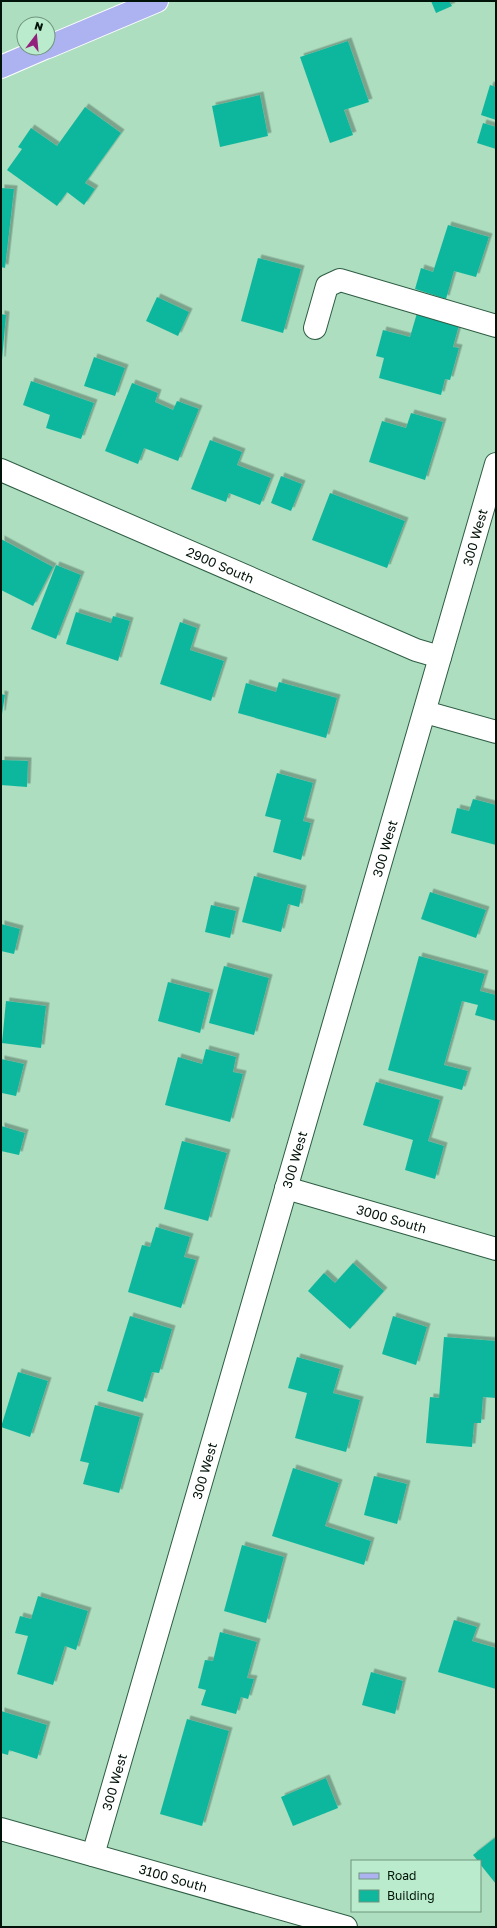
<svg xmlns="http://www.w3.org/2000/svg" width="497" height="1928" viewBox="0 0 497 1928" font-family="'Golos Text',sans-serif">
<defs>
<filter id="shadow"><feDropShadow dx="3.5" dy="-3.5" stdDeviation="0" flood-color="#0004"/></filter>
</defs>
<rect width="100%" height="100%" fill="#acdebf"/>
<path fill="#0fb79d" filter="url(#shadow)" d="M431 1H449L452 6 436 13Z
M348 41 369 102 344 110 353 135 330 143 300 57Z
M490 85 496 87V120L481 115Z
M260 95 268 136 220 147 212 106Z
M85 107 121 133 85 183 95 189 84 205 67 192 57 206 7 170 22 149 18 147 31 128 57 146Z
M483 123 496 127V149L477 143Z
M1 188 14 189 5 268 1 267Z
M448 225 489 237 476 277 454 271 446 299 415 289 421 268 433 272Z
M258 258 301 269 283 333 241 321Z
M157 297 189 312 178 336 146 321Z
M417 313 459 325 453 347 459 348 450 380 445 379 441 395 379 378 384 358 376 356 383 330 410 337Z
M1 314 6 315 2 360H1Z
M94 357 125 368 115 396 84 386Z
M31 381 94 403 81 439 46 428 50 415 23 405Z
M132 383 158 393 155 402 173 410 177 401 199 409 178 461 144 448 138 464 105 451Z
M411 413 443 422 425 480 369 462 382 421 406 428Z
M210 440 242 452 237 465 271 478 260 505 229 493 226 502 191 489Z
M281 476 302 484 291 511 271 503Z
M330 493 405 521 387 568 312 540Z
M1 539 53 567 33 606 1 590Z
M56 565 81 575 56 639 31 629Z
M76 612 111 623 113 616 130 621 118 661 66 644Z
M180 622 197 628 190 650 224 661 211 701 160 684Z
M279 682 337 698 326 738 238 713 246 683 276 692Z
M1 694 5 695 2 714H1Z
M1 760 28 761 27 787 1 785Z
M277 773 313 783 303 821 311 823 301 860 273 852 281 820 265 816Z
M473 799 496 805V845L451 833 457 808 469 811Z
M254 876 303 889 299 907 288 904 281 932 242 922Z
M430 892 486 910 476 938 421 919Z
M211 905 236 911 230 938 205 932Z
M1 924 20 929 14 954 1 951Z
M419 956 485 974 480 991 496 995V1021L475 1015 478 1005 462 1001 444 1065 468 1071 462 1090 388 1070Z
M224 966 269 978 254 1035 209 1023Z
M168 982 210 993 200 1033 158 1021Z
M6 1001 46 1006 41 1048 2 1043Z
M206 1049 236 1057 233 1072 243 1074 230 1122 165 1105 178 1057 202 1064Z
M1 1059 24 1064 16 1096 2 1093 1 1097Z
M376 1082 440 1100 428 1141 444 1146 435 1179 405 1170 413 1140 363 1125Z
M1 1126 25 1133 19 1155 1 1151Z
M182 1141 227 1153 208 1221 164 1209Z
M156 1227 190 1237 184 1257 196 1260 181 1308 128 1292 142 1245 150 1247Z
M353 1263 384 1291 350 1329 308 1291 324 1273 335 1283Z
M130 1316 172 1329 159 1373 152 1372 143 1402 107 1391Z
M393 1316 427 1327 416 1365 382 1354Z
M444 1337 496 1341V1398L483 1397 481 1423H474L472 1447 426 1443 430 1397 439 1398Z
M297 1357 340 1369 333 1393 360 1400 346 1452 295 1438 307 1393 288 1388Z
M18 1372 48 1381 30 1437 1 1427Z
M95 1405 140 1417 119 1493 83 1484 89 1463 80 1461Z
M293 1468 339 1483 325 1526 371 1541 364 1565 272 1536Z
M374 1476 407 1484 397 1524 364 1515Z
M242 1545 284 1557 266 1623 224 1611Z
M38 1596 88 1611 76 1650 65 1646 53 1685 17 1674 28 1636 15 1633 20 1616 31 1619Z
M454 1620 477 1627 472 1641 496 1648V1689L438 1672Z
M220 1632 257 1642 247 1678 254 1679 248 1699 241 1697 236 1714 201 1705 206 1690 198 1688 205 1660 213 1661Z
M371 1672 403 1681 395 1714 362 1705Z
M1 1711 47 1725 37 1759 9 1750 8 1755 1 1753Z
M187 1719 229 1731 202 1826 160 1814Z
M326 1778 338 1808 293 1826 281 1797Z
M496 1837V1884L480 1864V1861H478L473 1855Z"/>
<g fill="none" stroke-linecap="round" stroke-linejoin="round">
<g stroke="#2e5c43" stroke-width="24">
<g id="minor">
<path d="M315 328 327 286 340 280 496 326"/>
<path id="s1" d="M1 470 416 650 440 657"/>
<path d="M425 712 496 732"/>
<path id="s2" d="M286 1188 496 1249"/>
<path id="s3" d="M1 1829 346 1927"/>
<path id="s4" d="M93 1855 496 464"/>
</g>
</g>
<g stroke="#fff" stroke-width="24">
<path id="major" d="M48 47 157 1
M1 67 45 48"/>
</g>
<use href="#minor" stroke="#fff" stroke-width="22"/>
<use href="#major" stroke="#adb2f0" stroke-width="22"/>
</g>
<g text-anchor="middle" dominant-baseline="central" stroke-width="4" stroke-linejoin="round" paint-order="stroke">
<g font-size="13" fill="#021309" stroke="#b9ebcc">
<text stroke="none"><textPath href="#s4" startOffset="1372">300 West</textPath></text>
<text stroke="none"><textPath href="#s1" startOffset="239">2900 South</textPath></text>
<text stroke="none"><textPath href="#s4" startOffset="1048">300 West</textPath></text>
<text stroke="none"><textPath href="#s4" startOffset="724">300 West</textPath></text>
<text stroke="none"><textPath href="#s2" startOffset="110">3000 South</textPath></text>
<text stroke="none"><textPath href="#s4" startOffset="400">300 West</textPath></text>
<text stroke="none"><textPath href="#s4" startOffset="76">300 West</textPath></text>
<text stroke="none"><textPath href="#s3" startOffset="179">3100 South</textPath></text>
</g>
</g>
<rect width="497" height="1928" fill="none" stroke="#021309" stroke-width="4"/>
<rect x="351" y="1860" width="130" height="52" fill="#b9ebcc" stroke="#70957e"/>
<rect x="359" y="1873" width="20" height="6" fill="#adb2f0" stroke="#70957e"/>
<text x="387" y="1880" font-size="12" fill="#021309">Road</text>
<rect x="359" y="1890" width="20" height="12" fill="#0fb79d" stroke="#70957e"/>
<text x="387" y="1900" font-size="12" fill="#021309">Building</text>
<g transform="translate(36 36) rotate(16)"><circle r="19" fill="#b9ebcc" stroke="#70957e"/>
<path d="M0-3L7 15L0 10L-7 15Z" fill="#94207d"/>
<text y="-6" font-size="11" font-weight="bold" text-anchor="middle" fill="#021309">N</text>
</g>
</svg>
